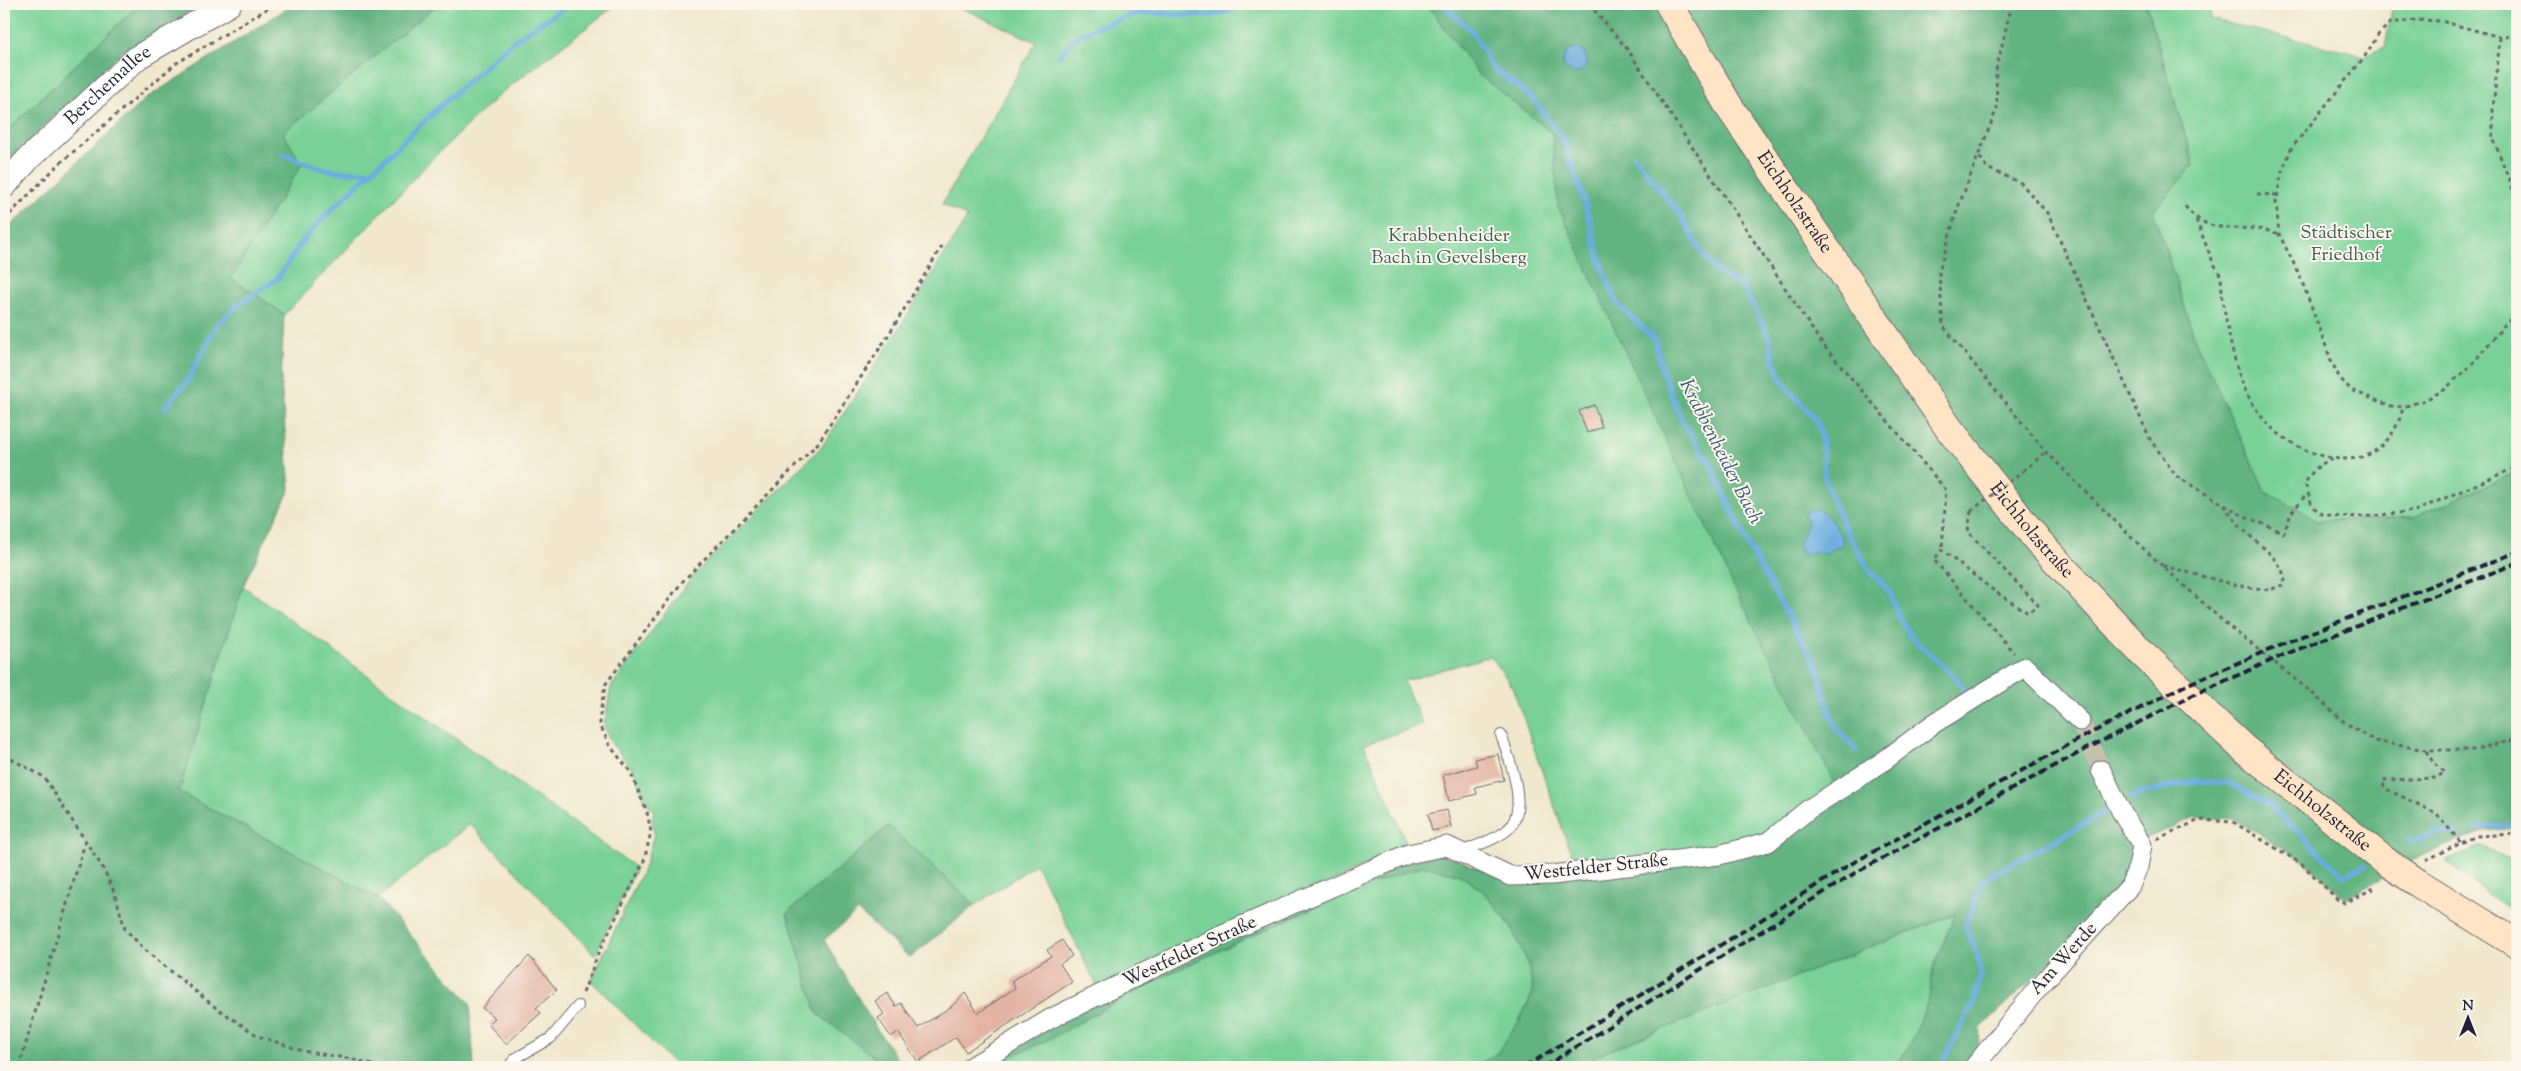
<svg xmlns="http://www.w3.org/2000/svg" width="2521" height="1071" viewBox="0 0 2521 1071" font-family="'Sorts Mill Goudy',serif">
<rect width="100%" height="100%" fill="#fbf7ec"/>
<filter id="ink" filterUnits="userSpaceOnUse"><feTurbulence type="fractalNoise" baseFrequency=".02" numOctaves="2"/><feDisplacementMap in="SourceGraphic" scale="10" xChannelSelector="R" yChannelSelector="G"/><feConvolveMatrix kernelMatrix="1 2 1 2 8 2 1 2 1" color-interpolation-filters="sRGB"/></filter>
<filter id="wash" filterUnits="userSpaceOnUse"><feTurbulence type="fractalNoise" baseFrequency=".0096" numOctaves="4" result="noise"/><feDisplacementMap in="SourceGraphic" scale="20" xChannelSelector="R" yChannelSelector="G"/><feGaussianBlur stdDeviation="1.12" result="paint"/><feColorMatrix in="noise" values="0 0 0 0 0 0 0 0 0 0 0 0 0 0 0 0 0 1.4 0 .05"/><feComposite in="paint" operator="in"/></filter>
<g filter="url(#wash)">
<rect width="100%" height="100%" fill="#f0e7cc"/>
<path fill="#79d197" stroke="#4e7a69" d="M4 4H143L135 8 4 134Z
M351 4H617L502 92 433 158 280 319 74 196Z
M953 4H1569L1836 787 1764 839 1576 867 1512 686 1491 656 1403 681 1423 724 1364 745 1408 846 1099 990 1036 864 975 905 888 826 787 913 817 1013 887 1067H677L591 981 646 863 654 834 652 818 654 812 645 800 634 771 612 744 604 726 611 687 692 577 823 445 897 332 967 217 942 204 1036 42Z
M2146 4H2212L2210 19 2365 56 2385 47 2393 4H2517V472L2414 517 2316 521 2296 507 2266 493 2195 340 2153 211 2194 164Z
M243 586 636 868 595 955 470 824 378 898 179 792Z
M2482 846 2517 863V916L2446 861Z
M1423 866 1458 874 1483 891 1510 925 1529 965 1533 993 1519 1021 1497 1053 1475 1067H987L1045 1041 1166 975 1343 894Z
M1955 914 1933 969 1929 998 1922 1017 1907 1050 1893 1067H1580L1600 1054Z"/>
<path fill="#62b380" stroke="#426a5e" d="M143 4H203L124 50 4 164V134L135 8Z
M294 4H438L283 133 302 164 231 278 284 314 281 383 290 489 243 586 179 792 378 898 470 1003 474 1067H4V232L145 99Z
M1427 4H2146L2194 164 2153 211 2195 340 2266 493 2296 507 2316 521 2414 517 2517 472V828L2483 831 2425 854 2345 899 2304 861 2234 819 2195 817 2143 840 2134 872 2092 922 1980 1029 1976 1067H1893L1907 1050 1922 1017 1929 998 1933 969 1955 914 1600 1054 1580 1067H1475L1497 1053 1519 1021 1533 993 1529 965 1510 925 1483 891 1458 874 1423 866 1342 894 1166 975 1044 1042 986 1067H980L1124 987 1393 865 1438 855 1451 857 1505 879 1718 859 1839 792 1732 583 1558 206 1552 133 1478 74Z
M889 826 975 905 910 958 858 911 824 940 876 1028 903 1067H887L817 1013 787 913Z"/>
<path fill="#6baddf" stroke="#46688d" d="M1563 61a12 12 0 1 1 24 0a12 12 0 1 1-24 0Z
M1816 509C1830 514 1835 526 1843 539L1842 545 1833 548 1826 554 1817 552 1803 555 1798 544 1808 524 1804 516 1808 510Z"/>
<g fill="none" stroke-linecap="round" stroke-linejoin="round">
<path stroke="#6baddf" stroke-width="5.5" d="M1442 4 1472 31 1492 67 1532 98 1562 138 1584 200 1603 270 1618 305 1655 340 1662 370 1682 421 1710 463 1752 553 1817 666 1829 711 1837 729 1856 750
M1059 56C1064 51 1069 44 1074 39 1086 30 1132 13 1147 13 1176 12 1217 24 1241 4
M283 154C317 168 334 175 372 171
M1634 156 1681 216 1702 253 1719 273 1742 286 1769 337 1774 362 1785 385 1817 421 1822 440 1824 474 1833 503 1851 539 1870 571 1889 591 1898 616 1912 638 1957 679 1963 689
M165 408 188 380 216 326 237 306 279 277 301 243 325 216 441 105 516 39 570 4
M2132 798 2141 793 2197 781 2229 783 2270 805 2344 876 2365 865
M2477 828 2517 825
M2409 842 2435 833 2455 832
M1940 1067 1974 1002 1981 972 1976 950 1965 927 1983 880 2104 813"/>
</g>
<g id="blocks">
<path fill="#e3b3a3" d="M1594 405 1602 427 1587 433 1579 411Z
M1498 754 1504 780 1475 787 1477 794 1449 801 1443 775 1477 766 1475 759Z
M1447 810 1451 827 1432 831 1428 814Z
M1062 940 1072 956 1060 964 1072 982 966 1052 956 1037 918 1062 898 1032 891 1037 878 1018 884 1014 875 1001 887 993 896 1006 901 1003 918 1028 952 1006 965 993 978 1013 1015 988 1011 981 1051 956 1047 950Z
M529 956 557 990 536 1008 541 1013 506 1044 488 1024 495 1018 482 1008Z"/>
</g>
</g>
<g filter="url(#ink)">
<use href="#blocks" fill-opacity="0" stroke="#6a676e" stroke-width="1"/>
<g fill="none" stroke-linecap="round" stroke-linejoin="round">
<path stroke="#c7c0af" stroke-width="19" stroke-dasharray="19 9" stroke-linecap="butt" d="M2080 721 2101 770"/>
<g stroke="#6a676e" stroke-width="12">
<path id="service" d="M1460 852C1475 846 1493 841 1506 831 1531 812 1509 758 1501 735
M508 1067 516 1058 551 1038 578 1006"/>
</g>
<g stroke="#6a676e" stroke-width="21">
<path id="minor" d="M971 1067 1050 1019 1221 935 1408 854 1447 846 1510 876 1552 875 1719 855 1768 842 1809 809 1881 763 1933 724 2025 667 2080 721
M1974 1067 2037 989 2130 886 2138 867 2142 845 2123 815 2101 770"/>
</g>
<g stroke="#6a676e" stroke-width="26">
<g id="tertiary">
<path id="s1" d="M4 186 29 158 138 57 229 4"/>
</g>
</g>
<g stroke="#6a676e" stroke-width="30">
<g id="secondary">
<path id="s2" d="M1669 4 1730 108 1950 430 2038 541 2143 654 2243 748 2384 860"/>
<path d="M2418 883 2517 944"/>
</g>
</g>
<path stroke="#6a676e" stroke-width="3" stroke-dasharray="4 4" stroke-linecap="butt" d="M1589 4 1628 50 1820 341 1946 490 1942 550
M2012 4 1996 70 1997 108 1957 210 1939 272 1943 326 2046 452 2132 538 2224 622 2311 692 2344 722 2375 741 2426 750H2473L2517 739
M2517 36 2500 37 2441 21 2416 20 2390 23 2378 35 2365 56 2291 149 2282 171 2276 202 2279 234 2300 276 2331 360 2339 377 2351 390 2391 406 2403 407 2425 400 2444 390 2473 363 2507 322 2517 314
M2500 37 2493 109V138L2517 200
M1980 157 1987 168 2021 183 2048 214 2150 439 2176 476 2238 513 2284 533 2291 513 2307 494
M2257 194 2277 195
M2185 206C2211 241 2244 220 2279 234
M4 220 58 165 175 64 275 4
M2196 220C2202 234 2207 248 2213 262 2215 266 2219 271 2220 275 2223 284 2221 294 2223 302 2234 363 2242 422 2306 450 2324 458 2346 462 2365 456 2385 448 2399 428 2403 407
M2333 459C2320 463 2312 471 2305 483L2312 506 2322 514 2340 517 2373 516 2415 511 2517 467
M2023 471 2046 452
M1971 511 1968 532 2038 605 2028 613 1990 588 1942 550 1934 560 2014 653
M2163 566 2240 586 2270 590 2285 584C2285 560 2258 545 2243 529 2236 522 2230 513 2223 505
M2426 751 2433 762 2445 772 2436 778 2383 780 2384 788 2436 813 2461 843
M4 755 44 777 103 868 115 894 125 929 145 950 215 1007 258 1036 303 1051 352 1059 379 1067
M2157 839 2199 820 2233 822 2302 864 2338 900 2345 903 2376 887
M2426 860 2476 836 2517 834
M583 993 598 954 644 861 651 832 647 812 630 771 610 746 600 725V714L605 685 682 582 818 443 891 331 942 246
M19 1067 86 839"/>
<use href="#service" stroke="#fff" stroke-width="10"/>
<use href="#minor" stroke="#fff" stroke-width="19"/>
<use href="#tertiary" stroke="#fff" stroke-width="24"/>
<use href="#secondary" stroke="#ffe4c6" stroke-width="28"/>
<path stroke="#22223b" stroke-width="4" stroke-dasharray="8 4" stroke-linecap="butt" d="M1525 1067 1849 865 2083 737 2186 685 2282 644 2517 552
M1544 1067 1855 873 2088 748 2195 694 2286 654 2517 563"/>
<g stroke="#6a676e" stroke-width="30" stroke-linecap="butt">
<path id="secondary-bridge" d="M2384 860 2418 883"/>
</g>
<path stroke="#6a676e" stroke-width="3" stroke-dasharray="4 4" stroke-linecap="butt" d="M1971 511 2023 471"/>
<use href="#secondary-bridge" stroke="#ffe4c6" stroke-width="28"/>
</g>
</g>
<g text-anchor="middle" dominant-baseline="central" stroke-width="4" stroke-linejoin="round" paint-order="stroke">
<g font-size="19" fill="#22223b" stroke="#fbf7ec">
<text stroke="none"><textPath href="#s1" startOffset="145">Berchemallee</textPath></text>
<text stroke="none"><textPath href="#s2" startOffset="235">Eichholzstraße</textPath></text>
<text stroke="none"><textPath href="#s2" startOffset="640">Eichholzstraße</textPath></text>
<text stroke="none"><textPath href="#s2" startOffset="1045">Eichholzstraße</textPath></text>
<text transform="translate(1596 868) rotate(-6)">Westfelder Straße</text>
<text transform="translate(1190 952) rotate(-25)">Westfelder Straße</text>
<text transform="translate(2064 959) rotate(-48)">Am Werde</text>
</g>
<g font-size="19" fill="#405f5b" stroke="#fbf7ec">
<text x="2346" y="233">Städtischer<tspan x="2346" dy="22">Friedhof</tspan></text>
<text x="1449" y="236">Krabbenheider<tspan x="1449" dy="22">Bach in Gevelsberg</tspan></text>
</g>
<g font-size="20" font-style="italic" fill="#3f5a7d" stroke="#fbf7ec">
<text transform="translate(1720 452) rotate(63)">Krabbenheider Bach</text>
</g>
</g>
<rect width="2521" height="1071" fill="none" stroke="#fbf7ec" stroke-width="20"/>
<g transform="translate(2468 1018)" stroke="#fbf7ec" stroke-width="4" paint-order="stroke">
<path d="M0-4L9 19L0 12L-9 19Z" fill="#22223b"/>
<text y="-8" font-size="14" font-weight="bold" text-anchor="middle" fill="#22223b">N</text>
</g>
</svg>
